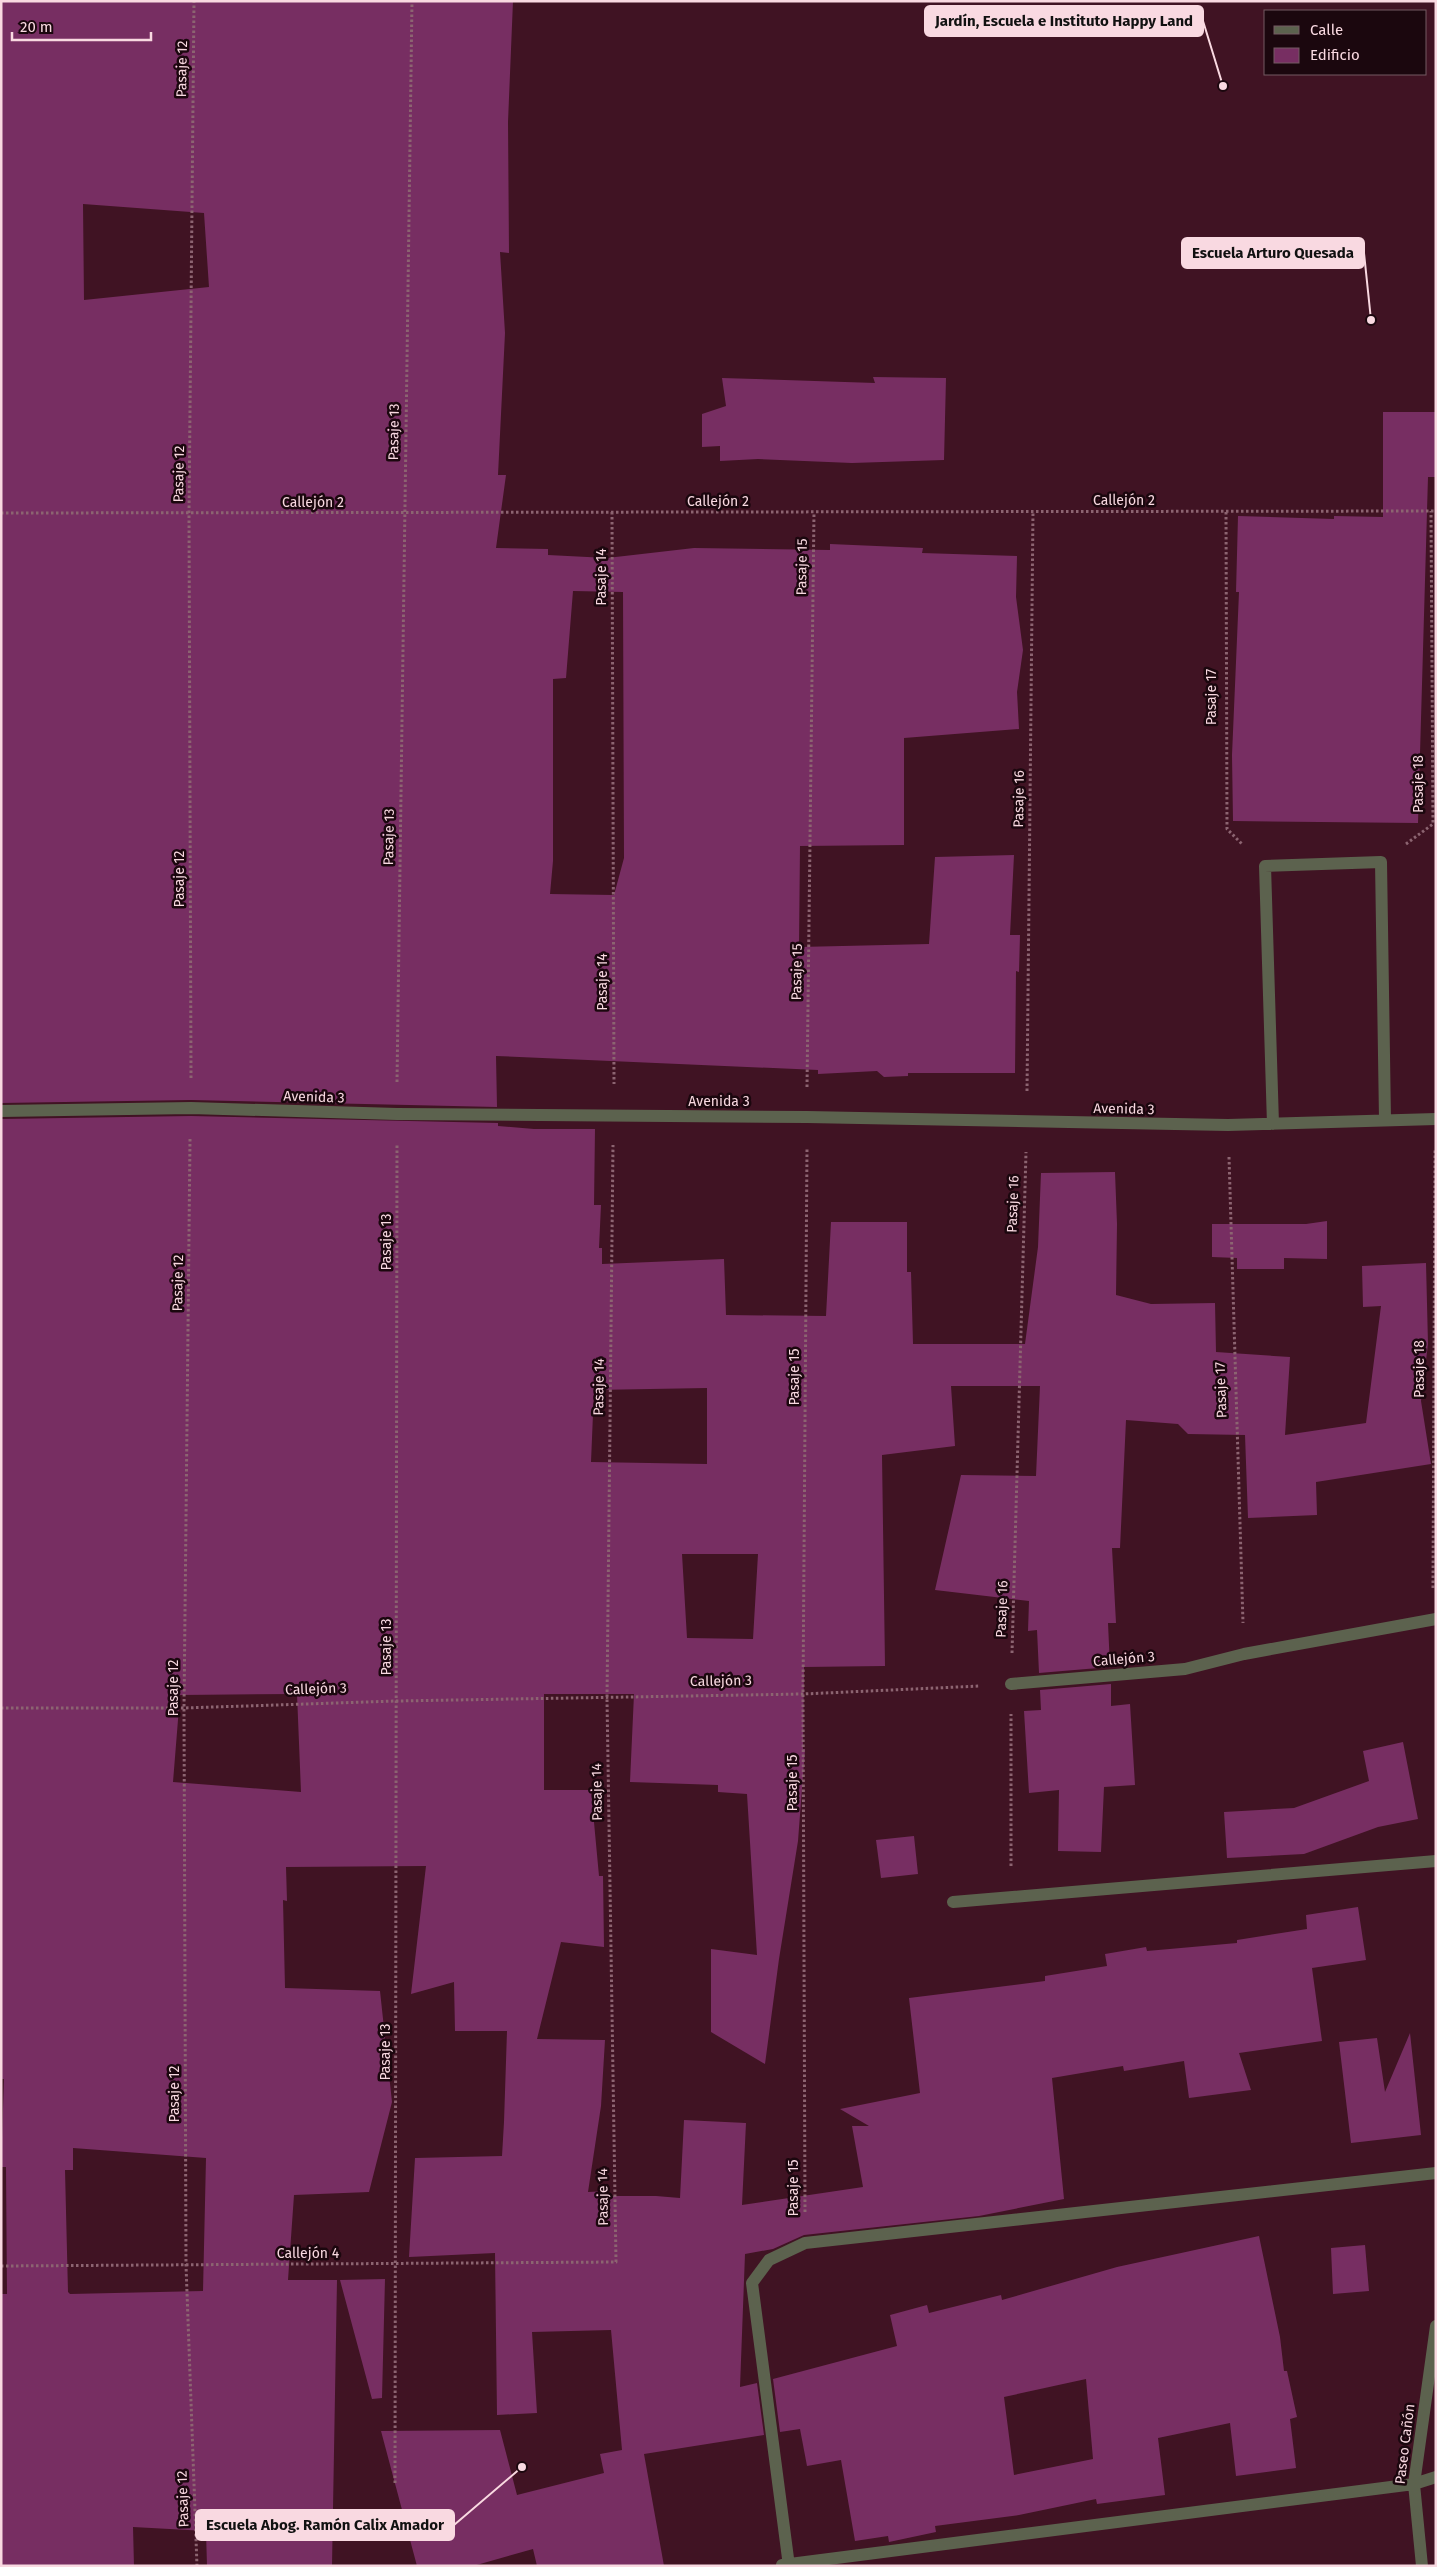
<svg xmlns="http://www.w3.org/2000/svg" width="1437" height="2567" viewBox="0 0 1437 2567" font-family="'Fira Sans',sans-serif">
<rect width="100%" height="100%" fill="#401323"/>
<path fill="#772e62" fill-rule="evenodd" d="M1 1H513L508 122 509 253 500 252 505 333 498 475H506L496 548 548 549V555L607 558 694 548 830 550V544L923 548 922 553 1017 556 1016 597 1023 650 1017 692 1019 729 904 738V845L800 846 799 947 929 944 935 857 1014 855 1010 935H1020L1019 972 1016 971 1015 1073H908V1076L884 1077 877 1071 818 1074V1070L496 1056 497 1107 191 1100 1 1103ZM83 204 204 213 209 287 84 300ZM573 591 623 592 624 858 614 895 550 894 553 861V679L566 678Z
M873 377 946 378 944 460 852 463 758 459 720 461V446L702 447V414L726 406 722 378 875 383Z
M1383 412H1436V477H1428L1418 823 1233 821 1232 755 1239 592H1236L1238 516 1334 519V516L1383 517Z
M191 1116 498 1123V1126L534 1129H595L594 1205H601L599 1248H602V1264L724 1259 726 1315 826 1316 831 1222H907V1272H911L913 1344H1025L1038 1247 1041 1173 1115 1172 1117 1224 1116 1295 1151 1304 1215 1303 1216 1352 1290 1357 1285 1435 1366 1423 1381 1306 1363 1307 1362 1266 1426 1263 1428 1344 1421 1401 1431 1464 1316 1482 1317 1515 1248 1518 1245 1435 1188 1434 1178 1424 1126 1420 1120 1548H1112L1116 1623H1108L1110 1667 1039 1673 1037 1630 1028 1631 1029 1601 935 1590 961 1475 1036 1476 1040 1386H951L955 1446 882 1455 885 1666 804 1667 803 1749H805L798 1841 779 1959 765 2064 711 2032V1949L757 1955 747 1794 718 1792V1785L630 1782 634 1694H544V1790H591L599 1876H603L604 1947 561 1942 537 2039 605 2040 601 2106 588 2192 608 2191V2196H656L680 2198 684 2120 746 2123 742 2205 863 2187 852 2126H869L840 2109 920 2093 909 1998 1045 1981V1976L1107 1966 1105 1954 1146 1947 1147 1951 1237 1943V1940L1307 1929 1306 1915 1358 1907 1366 1960 1312 1968 1322 2041 1239 2053 1251 2090 1189 2098 1184 2061 1124 2071 1123 2066 1052 2078 1064 2199 979 2216 804 2235 773 2249 745 2254 740 2387 757 2383 764 2435 644 2454 664 2566H537L533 2549 473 2566H417L381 2431 500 2430 517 2495 604 2473 600 2454 622 2450 611 2330 532 2332 537 2413 497 2415 495 2253 409 2257 415 2158 502 2156 504 2122 507 2031H455L454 1982 411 1994 426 1866 286 1867 287 1901 283 1900 285 1988 380 1991 392 2102 369 2192 294 2195 288 2280H337L332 2566H207L206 2531 133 2527 134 2566H1V2294H7L6 2167H1L4 2079H1V1119ZM707 1388V1464L591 1462 594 1390ZM682 1554H758L753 1639 687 1638ZM297 1694 301 1792 173 1782 180 1695ZM73 2148 206 2158 203 2291 70 2294 68 2292 65 2170H73Z
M1327 1221V1259L1284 1258V1269H1237V1258L1212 1257V1224H1306Z
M1111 1684V1706L1130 1704 1135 1785 1104 1787 1101 1852 1058 1851 1059 1790 1029 1793 1024 1711 1041 1710 1040 1690Z
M1403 1742 1418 1819 1378 1827 1304 1854 1227 1858 1224 1812 1294 1808 1369 1781 1363 1751Z
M914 1836 918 1874 881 1878 876 1840Z
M1410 2033 1421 2135 1351 2143 1339 2042 1377 2038 1385 2092Z
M1259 2236 1280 2337 1284 2371H1287L1297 2417 1290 2419 1296 2468 1236 2476 1230 2423 1158 2438 1165 2495 1097 2504 1096 2499 1019 2515 935 2526 936 2532 889 2542 888 2536 855 2541 841 2460 807 2466 800 2429 780 2432 773 2379 897 2346 890 2315 927 2305 929 2313 1001 2295 1002 2300 1117 2267ZM1086 2379 1093 2459 1014 2475 1004 2397Z
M1365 2245 1369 2291 1333 2294 1331 2248Z
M385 2279 382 2398 372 2399 340 2280Z"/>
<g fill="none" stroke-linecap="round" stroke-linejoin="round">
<path stroke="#8c6471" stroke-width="3" stroke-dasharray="2.5 2.5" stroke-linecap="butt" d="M612 512 614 1084
M1226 512 1227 829 1243 845
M1 513 1436 511
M1406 844 1433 824 1431 511
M191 1078 189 513 194 1
M397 1082 412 1
M807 1087 814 512
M1027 1091 1033 511
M190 1139 184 1708 186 2265 197 2566
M1229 1157 1243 1623
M1433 1588 1435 1150
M1012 1653 1026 1152
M1 1708H184L397 1701 803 1694 980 1686
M1011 1866V1714
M805 2212 803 1694 807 1149
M1 2266 616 2262 607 1699 613 1145
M395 2483 397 1144"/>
<path stroke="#5c624e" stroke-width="12" d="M1 1111 191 1108 397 1114 807 1117 1228 1125 1436 1119
M1273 1124 1265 866 1381 862 1385 1119
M1011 1684 1185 1669 1244 1654 1436 1619
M953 1902 1436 1861
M782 2565 1414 2484 1436 2477
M789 2566 752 2283 769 2260 805 2243 1436 2173
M1422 2566 1414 2484 1436 2326"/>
</g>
<g text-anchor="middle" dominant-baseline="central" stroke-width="5" stroke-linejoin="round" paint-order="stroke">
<g font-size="14" fill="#f9d9e1" stroke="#1b070e">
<text transform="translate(182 69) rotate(-89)">Pasaje 12</text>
<text transform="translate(394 432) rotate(-89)">Pasaje 13</text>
<text transform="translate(179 474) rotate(-89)">Pasaje 12</text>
<text x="1124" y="500">Callejón 2</text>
<text x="718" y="501">Callejón 2</text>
<text x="313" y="502">Callejón 2</text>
<text transform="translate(802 567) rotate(-89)">Pasaje 15</text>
<text transform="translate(601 577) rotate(-90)">Pasaje 14</text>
<text transform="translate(1211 697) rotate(-90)">Pasaje 17</text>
<text transform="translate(1418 784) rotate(-90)">Pasaje 18</text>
<text transform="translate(1019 799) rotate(-89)">Pasaje 16</text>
<text transform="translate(389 837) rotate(-89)">Pasaje 13</text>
<text transform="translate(179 879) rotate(-90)">Pasaje 12</text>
<text transform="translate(797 972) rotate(-89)">Pasaje 15</text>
<text transform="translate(602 982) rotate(-90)">Pasaje 14</text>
<text transform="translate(314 1097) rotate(2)">Avenida 3</text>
<text x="719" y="1101">Avenida 3</text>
<text transform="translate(1124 1109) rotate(1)">Avenida 3</text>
<text transform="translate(1013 1204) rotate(-88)">Pasaje 16</text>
<text transform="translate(386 1242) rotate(-90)">Pasaje 13</text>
<text transform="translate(178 1283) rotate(-89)">Pasaje 12</text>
<text transform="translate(1419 1369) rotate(-90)">Pasaje 18</text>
<text transform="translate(794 1377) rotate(-90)">Pasaje 15</text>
<text transform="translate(599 1387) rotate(-89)">Pasaje 14</text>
<text transform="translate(1221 1390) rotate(-92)">Pasaje 17</text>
<text transform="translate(1002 1609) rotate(-88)">Pasaje 16</text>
<text transform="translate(386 1647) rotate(-90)">Pasaje 13</text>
<text transform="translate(1124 1659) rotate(-5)">Callejón 3</text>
<text transform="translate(721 1681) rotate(-1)">Callejón 3</text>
<text transform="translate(173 1688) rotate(-90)">Pasaje 12</text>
<text transform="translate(316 1689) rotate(-2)">Callejón 3</text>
<text transform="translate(792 1783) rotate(-90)">Pasaje 15</text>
<text transform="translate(597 1792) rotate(-91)">Pasaje 14</text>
<text transform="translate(385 2052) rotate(-90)">Pasaje 13</text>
<text transform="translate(174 2094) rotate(-90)">Pasaje 12</text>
<text transform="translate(793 2188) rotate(-90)">Pasaje 15</text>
<text transform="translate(603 2197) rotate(-91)">Pasaje 14</text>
<text x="308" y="2253">Callejón 4</text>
<text transform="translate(1405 2444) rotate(-83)">Paseo Cañón</text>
<text transform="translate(183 2499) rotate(-92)">Pasaje 12</text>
</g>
</g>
<path fill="none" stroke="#f9d9e1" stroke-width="2" d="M1223 86L1203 21M1371 320L1364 253M522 2467L454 2525"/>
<g fill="#f9d9e1" stroke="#1b070e" stroke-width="2">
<circle cx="1223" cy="86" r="5"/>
<circle cx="1371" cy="320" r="5"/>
<circle cx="522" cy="2467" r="5"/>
</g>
<g fill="#f9d9e1" stroke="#f9d9e1" stroke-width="2">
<rect x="925" y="6" width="278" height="30" rx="5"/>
<rect x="1182" y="238" width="182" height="30" rx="5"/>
<rect x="196" y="2510" width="258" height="30" rx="5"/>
</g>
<g font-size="15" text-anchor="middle" font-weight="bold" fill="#111">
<text x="1064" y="26">Jardín, Escuela e Instituto Happy Land</text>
<text x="1273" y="258">Escuela Arturo Quesada</text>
<text x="325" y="2530">Escuela Abog. Ramón Calix Amador</text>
</g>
<rect width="1437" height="2567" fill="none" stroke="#f9d9e1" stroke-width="5"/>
<rect x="1264" y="10" width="162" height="65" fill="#1b070e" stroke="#745b62"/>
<rect x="1274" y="26" width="25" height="8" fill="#5c624e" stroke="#745b62"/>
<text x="1310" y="35" font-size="15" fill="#f9d9e1">Calle</text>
<rect x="1274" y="48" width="25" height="15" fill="#772e62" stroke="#745b62"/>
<text x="1310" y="60" font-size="15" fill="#f9d9e1">Edificio</text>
<path d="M12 32v8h139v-8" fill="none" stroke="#f9d9e1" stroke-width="2.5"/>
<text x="20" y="32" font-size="15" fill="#f9d9e1" stroke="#1b070e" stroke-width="4" paint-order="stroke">20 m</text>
</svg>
